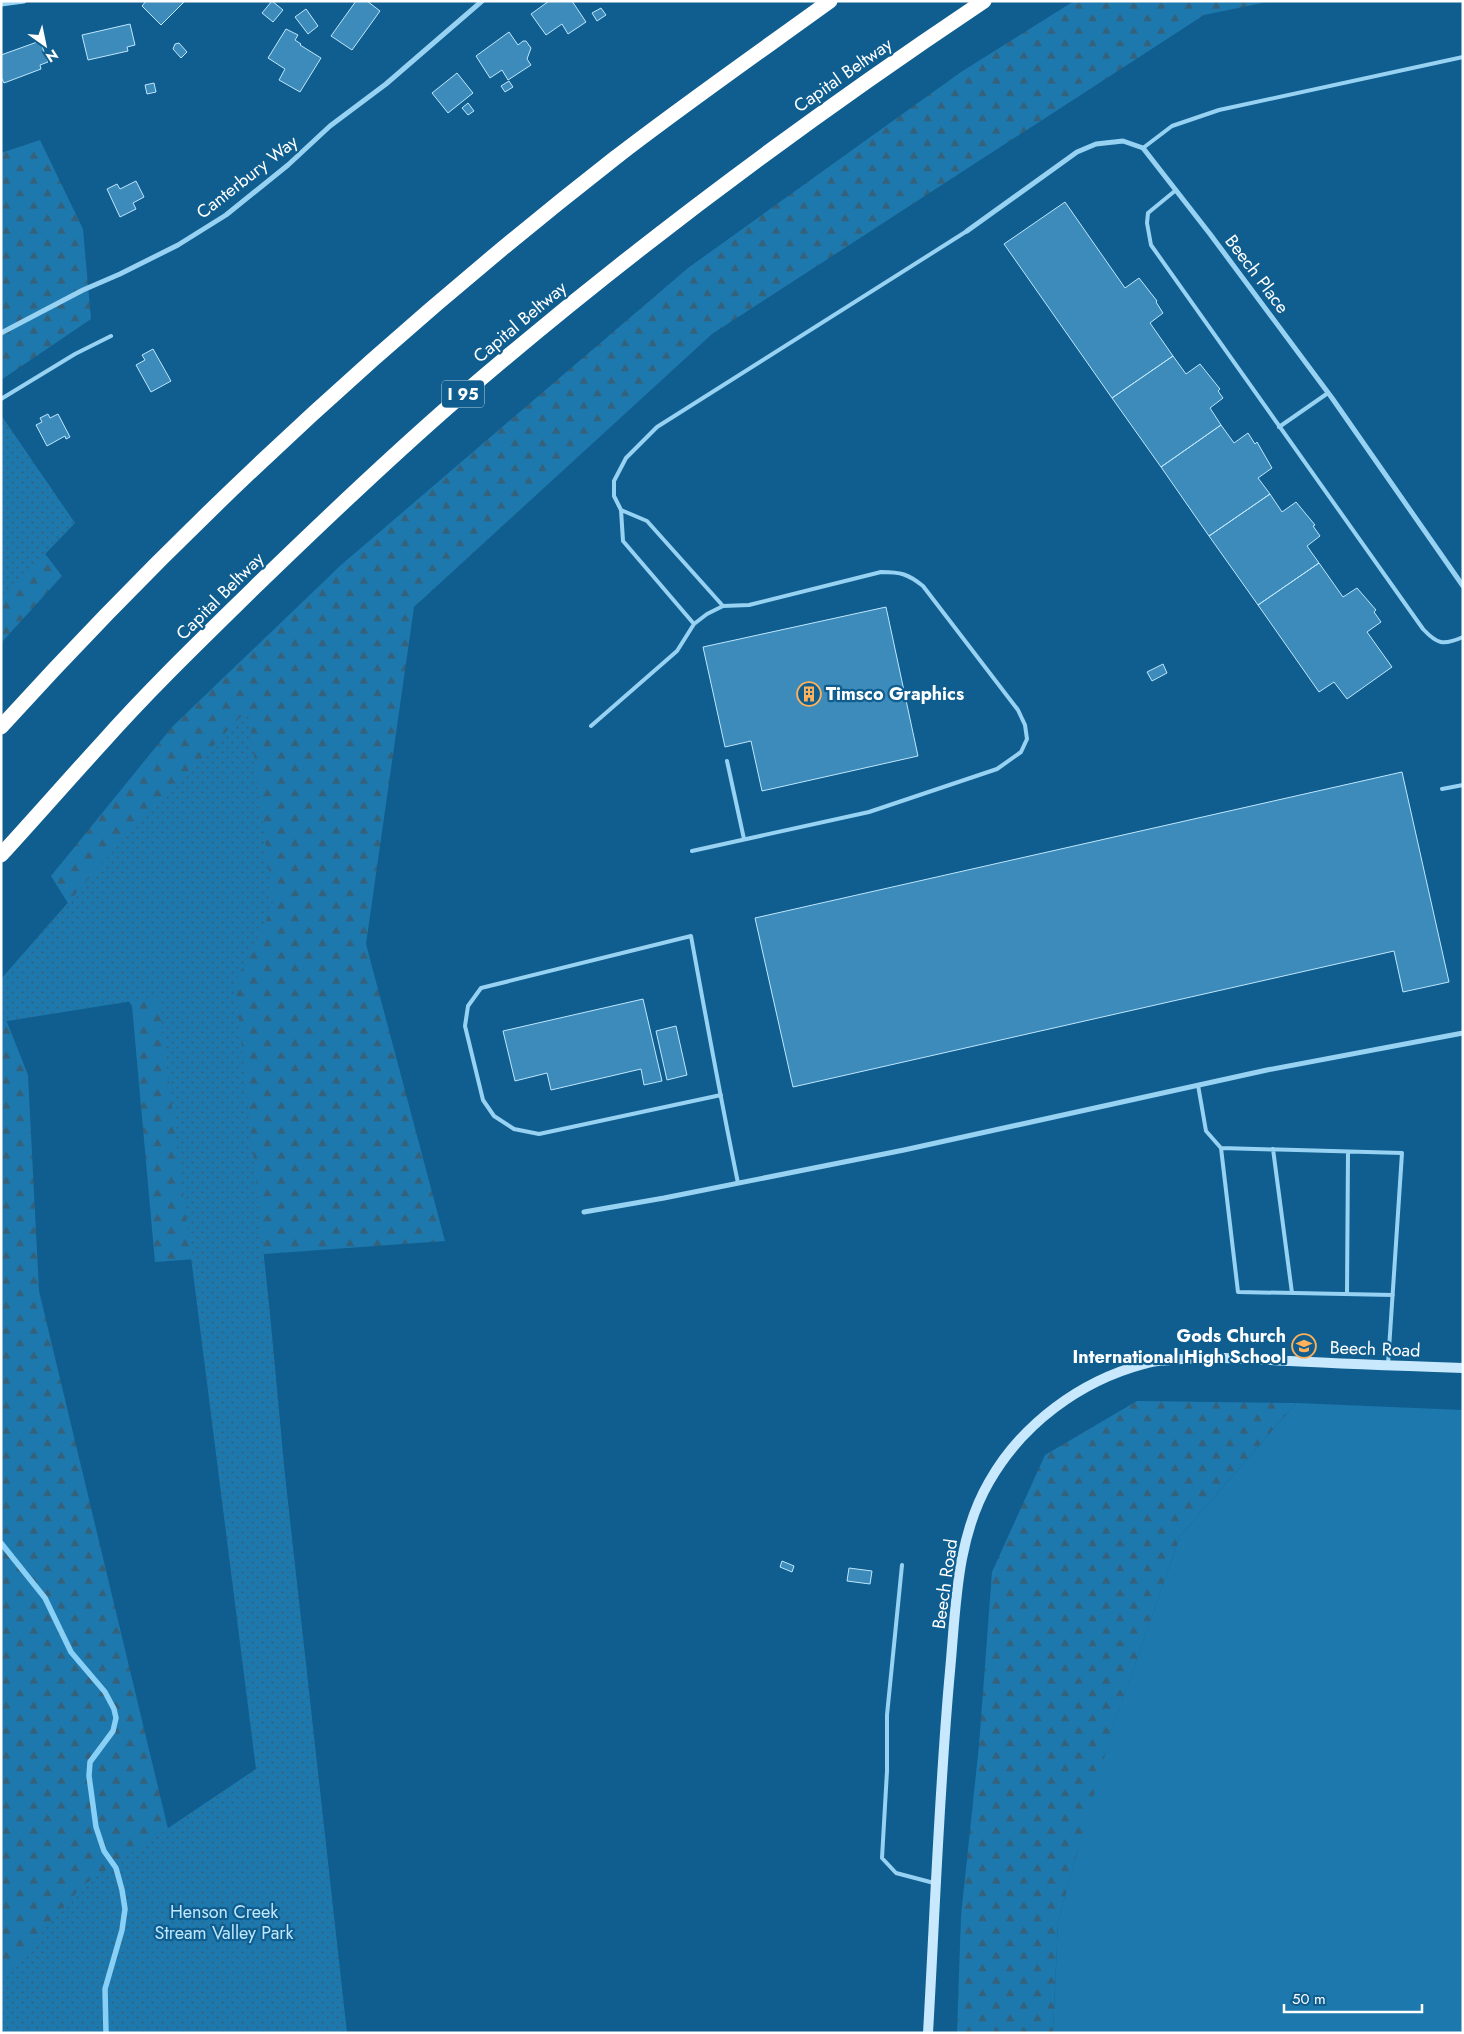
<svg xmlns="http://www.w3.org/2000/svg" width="1464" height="2034" viewBox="0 0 1464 2034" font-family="Jost,sans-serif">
<defs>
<pattern id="forest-firs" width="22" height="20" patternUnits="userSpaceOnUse" patternTransform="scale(1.25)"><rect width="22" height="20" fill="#1d78ad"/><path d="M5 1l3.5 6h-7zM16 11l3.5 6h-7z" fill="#34627c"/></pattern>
<pattern id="park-dots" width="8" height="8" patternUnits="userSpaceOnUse" patternTransform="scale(1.25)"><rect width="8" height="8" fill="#1d78ad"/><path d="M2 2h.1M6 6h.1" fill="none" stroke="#34627c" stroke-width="1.8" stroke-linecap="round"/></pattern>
</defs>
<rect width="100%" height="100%" fill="#0f5e8f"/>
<path fill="#1d78ad" d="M1296 1403 1463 1410V2033H1053L1058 1921 1109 1738 1180 1536Z"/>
<path fill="url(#forest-firs)" d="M1074 1H1272L1204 15 712 334 414 607 366 944 445 1241 155 1262 132 1006 51 876 172 727 341 565 688 268 961 72Z
M40 140 83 229 91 319 1 380V153Z
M1 496 62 576 1 643Z
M1 1007 28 1075 39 1291 187 1908 1 2033Z
M1137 1401 1296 1403 1180 1536 1112 1730 1058 1921 1053 2033H957L961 1916 979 1745 992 1572 1045 1455Z"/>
<path fill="url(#park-dots)" d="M1 415 75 523 1 600Z
M248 709 273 903 262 931 235 982 270 1314 285 1475 347 2033H1V1980L82 1886 256 1769 158 997 1 1022V979L114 850Z"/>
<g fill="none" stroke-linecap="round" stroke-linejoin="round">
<path stroke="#89d0f7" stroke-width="5.5" d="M1 1543 45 1598 71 1652 105 1692 114 1709 116 1718 113 1731 90 1762 89 1776 96 1827 104 1851 116 1868 122 1890 125 1909 122 1930 105 1989 106 2033"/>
</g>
<path fill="#3c8bba" stroke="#bfe7fe" d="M146 1H185L161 25 142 6Z
M272 1 283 10 273 22 262 13Z
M356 1H367L380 11 352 50 331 36Z
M549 1H572L586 22 568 34 562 24 546 35 531 14Z
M601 8 606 15 597 21 592 13Z
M306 9 318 26 308 34 295 17Z
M130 24 135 45 127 47 128 51 88 60 82 35Z
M286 29 298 35 295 40 301 44 300 45 321 58 300 92 279 80 285 69 268 58Z
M509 32 518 45 523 41H526L531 48 527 59 531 65 508 80 502 70 490 78 476 56Z
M40 41 48 62 40 65 41 69 4 83 1 77V55Z
M179 43 187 52 181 58 173 49 175 44Z
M457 73 473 93 448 113 432 93Z
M509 81 513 87 505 92 501 86Z
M154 83 156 92 147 94 145 85Z
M468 103 474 111 468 115 462 108Z
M136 181 144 197 133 203 136 209 120 217 107 189 117 184 120 189Z
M1065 202 1125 288 1139 278 1157 301 1156 302 1163 313 1150 323 1173 356 1112 398 1004 244Z
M153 349 171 381 151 392 136 365 145 360 142 355Z
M1173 356 1186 374 1200 364 1220 389 1218 391 1223 398 1210 408 1221 425 1161 467 1112 398Z
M48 414 50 418 58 414 70 437 66 439 65 436 47 446 36 425 42 422 40 418Z
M1221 425 1234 443 1248 433 1255 444 1257 442 1272 468 1258 478 1270 494 1209 536 1161 467Z
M1270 494 1282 512 1296 502 1315 525 1313 526 1320 536 1307 546 1319 563 1258 605 1209 536Z
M1319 563 1343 597 1357 588 1376 610 1374 612 1381 622 1367 632 1392 667 1347 699 1334 682 1319 692 1258 605Z
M886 607 918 756 762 791 751 741 725 747 703 647Z
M1163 664 1167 673 1152 681 1147 672Z
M1402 772 1449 982 1403 992 1394 951 793 1087 755 918Z
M643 999 662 1081 644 1085 641 1069 551 1090 547 1073 515 1081 503 1031Z
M676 1026 687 1075 667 1080 656 1031Z
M782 1561 794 1566 792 1572 780 1567Z
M849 1568 872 1571 870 1584 847 1581Z"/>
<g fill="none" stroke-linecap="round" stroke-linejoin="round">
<path stroke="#97d2f3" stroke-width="4" d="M1143 148 1172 126 1219 110 1463 57
M1176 190 1148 213 1147 223 1151 245 1423 629C1437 644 1443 646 1463 637
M1 399 75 354 111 336
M1279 427 1328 393
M621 510 647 521 723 606
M694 624 623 541 621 510 614 496V481L626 458 657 427 967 231
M591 726 677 651 694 624 707 614 723 606 749 605 881 572C901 572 908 574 923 586L1018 710 1025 725 1027 739 1021 752 997 769 869 812 692 851
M727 761 744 839
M1442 789 1463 785
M1198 1085 1206 1131 1221 1148
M721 1095 539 1134 514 1129 494 1116 483 1100 465 1026 468 1006 481 988 691 936C706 1018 721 1101 738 1183
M1273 1149 1292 1293
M1347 1294 1348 1152
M1388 1364 1402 1153 1221 1148 1238 1292 1393 1295
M902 1565 887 1715V1771L882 1858 896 1873 934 1883"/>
<path stroke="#97d2f3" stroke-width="5" d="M1 4 24 1
M967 231 1077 152 1096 144 1123 141 1143 148 1210 234 1332 398 1463 586
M1 333 83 290 120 274 178 245 226 215 288 165 330 126 386 84 482 1
M584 1212 664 1198 904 1150 1267 1070 1463 1033"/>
<path stroke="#c7e8fd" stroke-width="10" d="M928 2033C935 1912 939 1791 950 1671 956 1607 956 1539 989 1482 1022 1424 1080 1381 1144 1364 1153 1361 1162 1361 1171 1360 1211 1356 1250 1359 1290 1361 1347 1364 1405 1366 1463 1368"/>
<path stroke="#fff" stroke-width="15" d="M1 727C189 520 395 330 615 158 685 104 758 53 830 1
M1 855C35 818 68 780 102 743 150 689 202 639 254 588 320 524 386 461 455 401 623 256 800 124 984 1"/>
</g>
<defs>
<g id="building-ring" transform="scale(1.25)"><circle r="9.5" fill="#0f5e8f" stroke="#ffb15a" stroke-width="1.5"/><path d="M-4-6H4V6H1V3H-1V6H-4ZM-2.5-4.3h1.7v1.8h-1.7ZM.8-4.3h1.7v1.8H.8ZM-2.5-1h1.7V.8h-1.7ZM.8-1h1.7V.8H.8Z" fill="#ffb15a"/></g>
<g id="school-ring" transform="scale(1.25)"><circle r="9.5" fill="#0f5e8f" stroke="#ffb15a" stroke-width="1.5"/><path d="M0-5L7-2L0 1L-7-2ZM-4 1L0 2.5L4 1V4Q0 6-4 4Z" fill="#ffb15a"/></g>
</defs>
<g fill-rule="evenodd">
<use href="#building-ring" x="809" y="694"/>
<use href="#school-ring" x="1304" y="1346"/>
</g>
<g text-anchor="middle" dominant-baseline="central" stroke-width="4.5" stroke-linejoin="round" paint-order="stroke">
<rect fill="#0f5e8f" stroke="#b7cfdd" stroke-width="1" x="442" y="380.5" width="42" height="27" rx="4"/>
<g font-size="16" font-weight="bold" fill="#fff">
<text x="463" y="394">I 95</text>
</g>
<g font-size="18" fill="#fff" stroke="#0f5e8f">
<text transform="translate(843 75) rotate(-35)">Capital Beltway</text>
<text transform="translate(247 177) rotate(-38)">Canterbury Way</text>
<text transform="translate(1257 274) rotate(53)">Beech Place</text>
<text transform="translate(520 322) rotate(-40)">Capital Beltway</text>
<text transform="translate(220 596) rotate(-45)">Capital Beltway</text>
<text transform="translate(1375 1349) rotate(2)">Beech Road</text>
<text transform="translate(945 1584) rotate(-82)">Beech Road</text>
</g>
<g font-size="18" font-weight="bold" fill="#fff" stroke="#0f5e8f" text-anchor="start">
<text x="826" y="694">Timsco Graphics</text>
<text x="1286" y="1336" text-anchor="end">Gods Church<tspan x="1286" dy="21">International High School</tspan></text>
</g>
<g font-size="18" fill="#bfe7fe" stroke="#0f5e8f">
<text x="224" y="1912">Henson Creek<tspan x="224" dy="21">Stream Valley Park</tspan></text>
</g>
</g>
<rect width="1464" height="2034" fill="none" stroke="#ffffff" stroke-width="5"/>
<g transform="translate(45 45) rotate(147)" stroke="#0f5e8f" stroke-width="4" paint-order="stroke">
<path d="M0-4L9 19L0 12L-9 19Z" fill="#ffffff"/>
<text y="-8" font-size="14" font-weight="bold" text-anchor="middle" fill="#ffffff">N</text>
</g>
<path d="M1284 2004v8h138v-8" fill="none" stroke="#ffffff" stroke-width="2.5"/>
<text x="1292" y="2004" font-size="15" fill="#ffffff" stroke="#0f5e8f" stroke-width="4" paint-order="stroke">50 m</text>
</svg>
